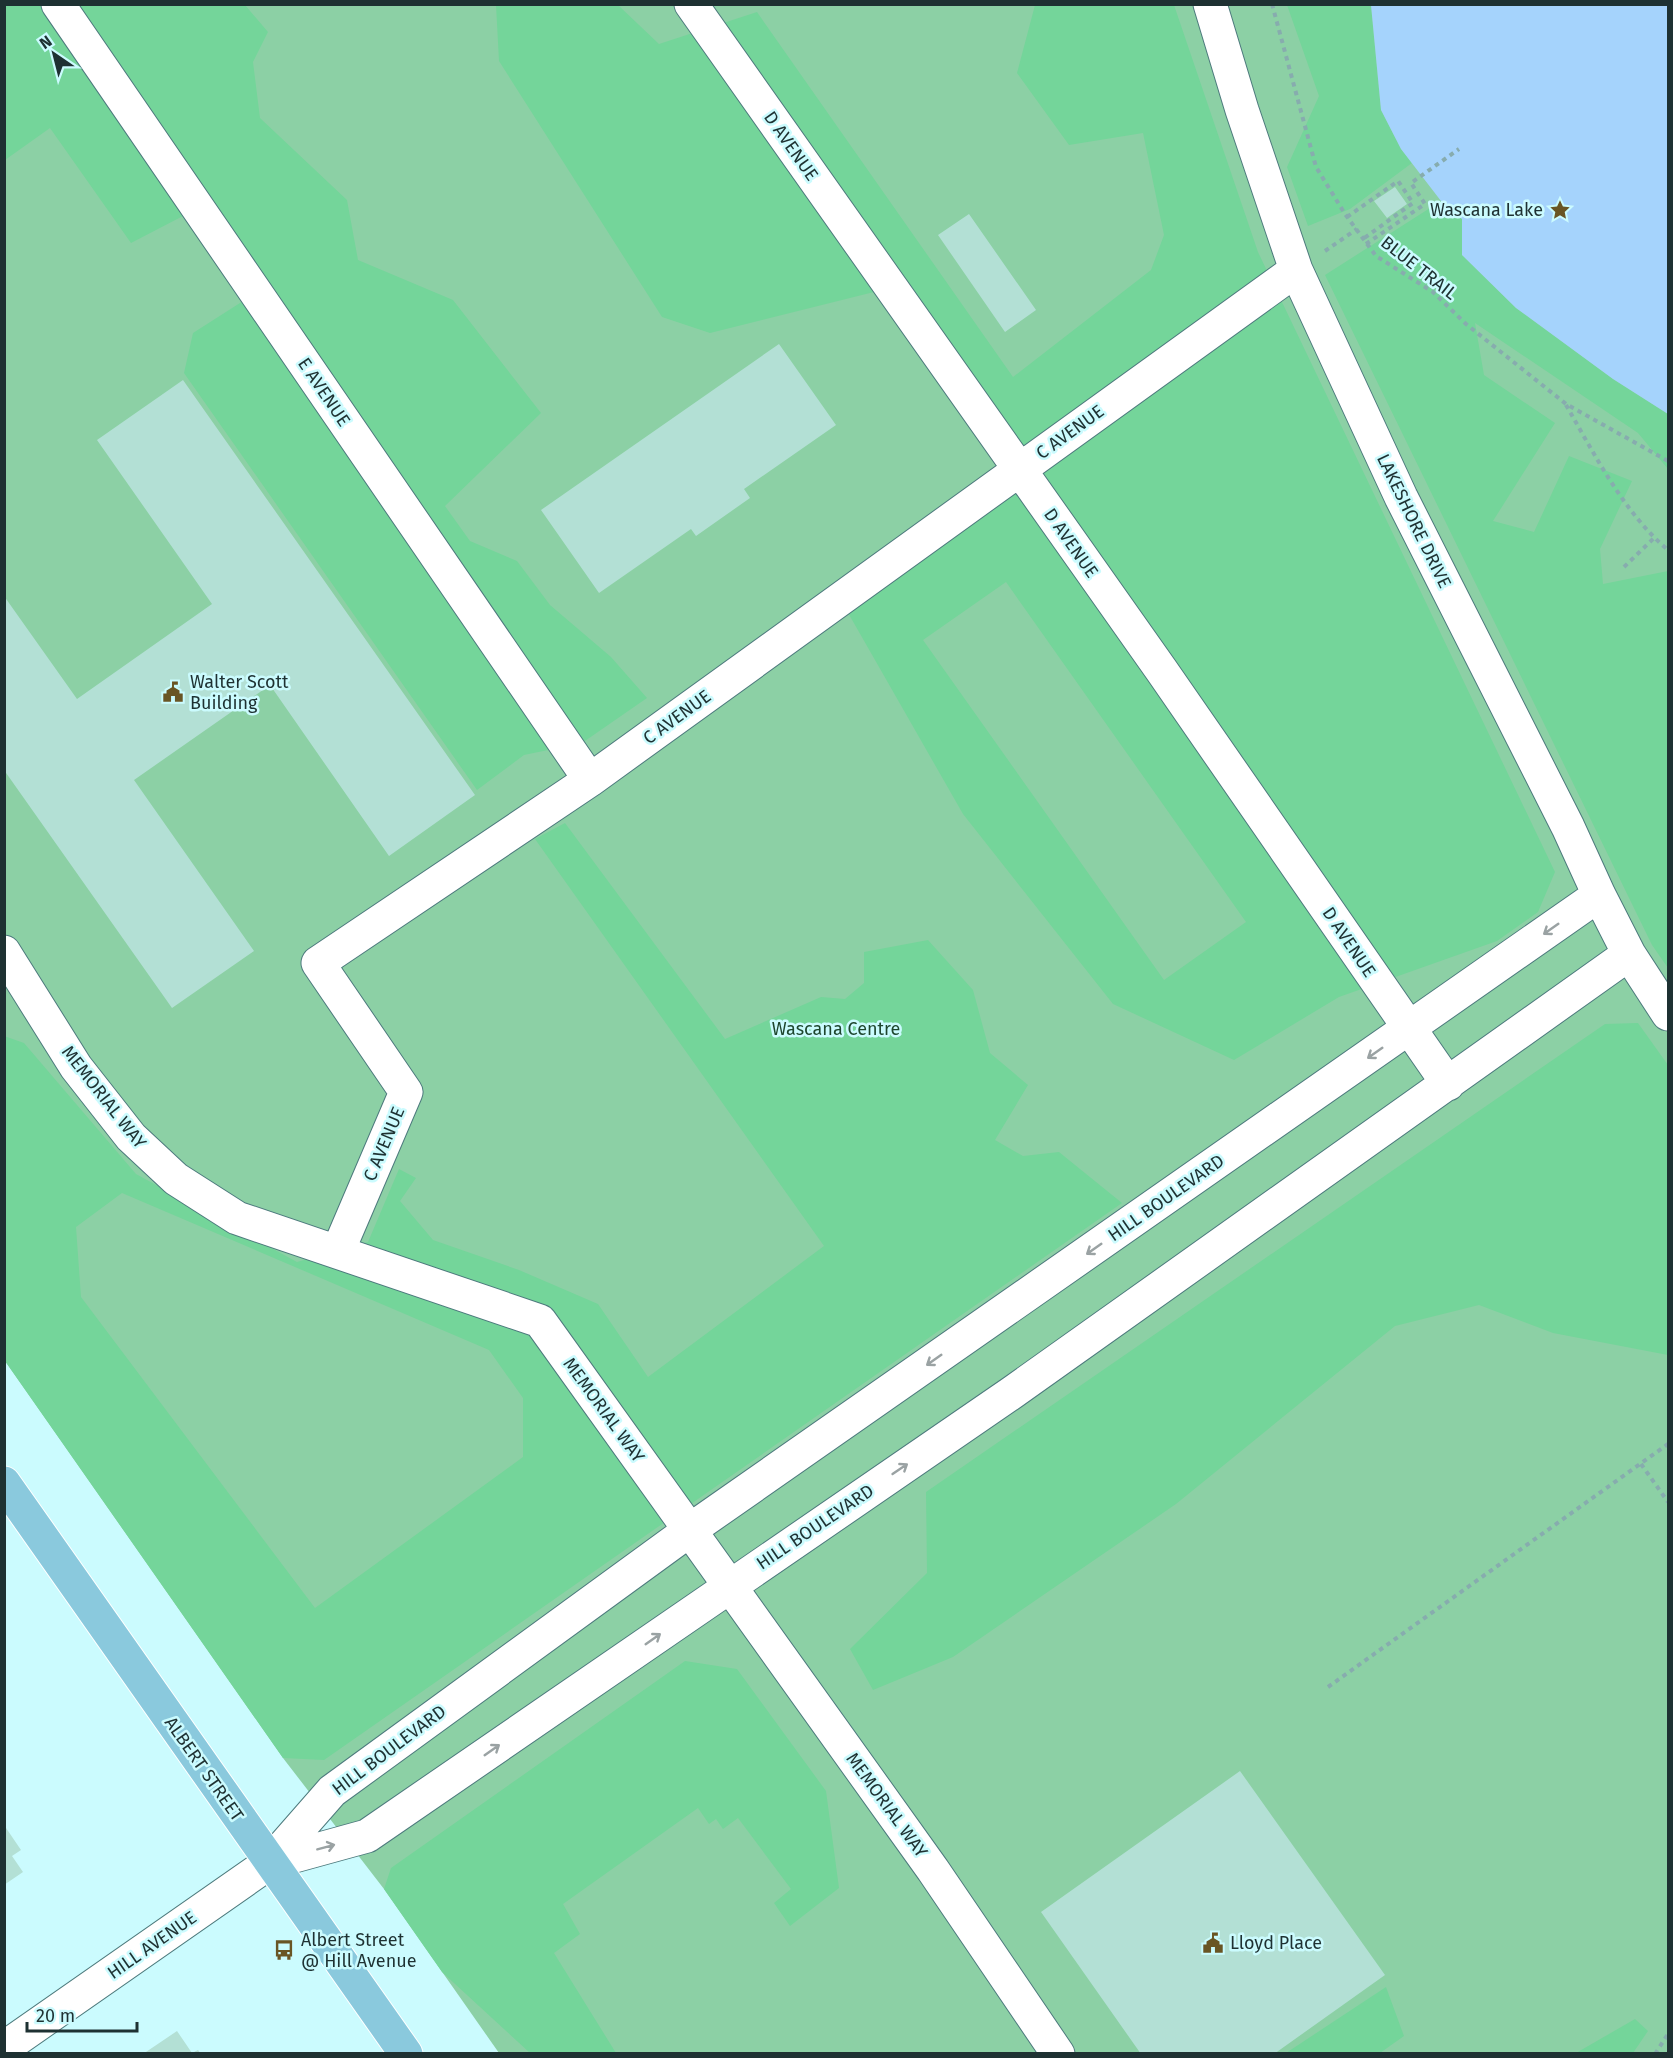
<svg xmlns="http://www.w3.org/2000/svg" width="1673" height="2058" viewBox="0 0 1673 2058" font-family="'Fira Sans',sans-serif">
<rect width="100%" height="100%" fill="#cbfbfe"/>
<path fill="#8cd0a5" d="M4 5H1668V2053H499L384 1889 283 1758 5 1361Z"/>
<path fill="#74d59a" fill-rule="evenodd" d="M5 5H245L268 32 253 62 260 118 347 200 358 260 453 300 541 413 445 506 470 541 517 561 550 605 611 657 647 698 582 743 524 755 477 790 184 373 193 333 265 287 208 203 131 243 50 128 5 160Z
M496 5H618L659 44 757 12 1013 377 1151 270 1164 235 1143 133 1069 145 1017 73 1035 5H1174L1258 252 1555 872 1538 912 1497 941 1339 997 1234 1060 1113 1004 963 814 847 611 1041 468 898 286 710 333 662 317 499 61ZM1006 582 1246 922 1164 980 923 640Z
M1287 5H1371L1381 110 1401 149 1412 163 1350 209 1308 226 1287 167 1319 96Z
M1441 201 1462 219V255L1516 308 1613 379 1668 414V469L1638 433 1475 323 1484 375 1555 423 1493 521 1534 532 1569 456 1632 481 1600 549 1603 584 1668 571V968L1652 945 1325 275Z
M565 823 725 1039 821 997 845 999 864 983V952L928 940 973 990 990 1053 1028 1085 995 1140 1023 1156 1059 1152 1122 1203 324 1760 283 1758 5 1361 4 1036 24 1043 136 1174 297 1262 368 1242 399 1169 416 1178 400 1201 433 1240 519 1270 598 1304 648 1377 824 1246 535 839ZM122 1193 489 1350 523 1398V1457L315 1608 81 1297 76 1227Z
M1638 1023 1668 1065V1355L1553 1333 1479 1305 1395 1326 1176 1504 953 1657 873 1690 850 1649 927 1573 926 1492 1605 1024Z
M685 1661 737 1669 826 1791 839 1888 790 1926 774 1903 791 1889 738 1818 723 1829 716 1819 709 1824 698 1808 563 1904 580 1934 554 1953 616 2053H530L442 1972 384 1889 391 1868Z
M1386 1987 1404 2036 1380 2053H1286Z
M1635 2019 1648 2031 1633 2053H1576Z"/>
<path fill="#a5d3fc" d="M1371 5H1668V414L1613 379 1516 308 1462 255V219L1441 201 1401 149 1381 110Z"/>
<path fill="#b3e0d5" d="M1395 187 1407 204 1387 218 1374 201Z
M969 214 1036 310 1005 332 938 235Z
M779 344 836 425 744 489 750 498 696 536 691 529 599 593 541 510Z
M183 380 475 795 389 856 270 685 134 780 254 951 172 1008 4 770V596L77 699 212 604 97 440Z
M1240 1771 1385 1975 1274 2054H1141L1041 1912Z
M4 1825 21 1850 12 1856 23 1872 4 1885Z
M177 2031 192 2053 198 2050 201 2054H143Z"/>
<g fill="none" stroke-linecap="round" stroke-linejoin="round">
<g stroke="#4d7a7d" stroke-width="35">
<path id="minor" d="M58 4 590 780
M691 4 1162 671 1448 1084
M1210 4 1242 110 1296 270 1401 497 1568 827 1599 895 1629 954 1668 1014
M4 952 76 1067 131 1137 176 1179 237 1218 540 1321 933 1870 1058 2054
M338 1251 406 1092 318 963 590 780 1296 270
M269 1863 332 1791 690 1530 1599 895
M269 1863 367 1836 1013 1392 1629 954"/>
</g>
<g stroke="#4d7a7d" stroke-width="35">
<path id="tertiary" d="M4 2048 269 1863"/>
</g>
<g stroke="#fff" stroke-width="35">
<path id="primary" d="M4 1483 406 2054"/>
</g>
<path stroke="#87acae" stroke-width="4" stroke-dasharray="4.5 4.5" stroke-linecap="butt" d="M1272 4 1316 167 1345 214 1376 256 1433 292 1466 324 1566 404 1668 461
M1347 217 1398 181 1413 203 1363 239
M1366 244 1425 204 1411 183 1459 149
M1325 251 1357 229
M1566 405C1595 455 1624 513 1668 550
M1624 567 1654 538
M1641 1464 1668 1502
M1328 1687 1668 1444
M1655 2054 1668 2034"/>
<use href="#minor" stroke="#fff" stroke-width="33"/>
<use href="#tertiary" stroke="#fff" stroke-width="33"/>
<use href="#primary" stroke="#8ac9dd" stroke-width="33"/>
</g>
<defs><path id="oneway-shaft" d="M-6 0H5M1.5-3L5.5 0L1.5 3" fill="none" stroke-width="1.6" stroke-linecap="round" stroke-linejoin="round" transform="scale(1.5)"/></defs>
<g stroke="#9aa2a3">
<use href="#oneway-shaft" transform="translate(1551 929) rotate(145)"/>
<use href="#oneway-shaft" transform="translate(1375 1053) rotate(145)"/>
<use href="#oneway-shaft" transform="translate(1094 1249) rotate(145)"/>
<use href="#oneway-shaft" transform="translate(934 1360) rotate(145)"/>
<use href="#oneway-shaft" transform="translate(900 1469) rotate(-34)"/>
<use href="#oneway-shaft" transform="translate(653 1639) rotate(-35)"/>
<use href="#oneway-shaft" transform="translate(492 1750) rotate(-35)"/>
<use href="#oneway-shaft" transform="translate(326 1847) rotate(-15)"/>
</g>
<defs>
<g id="sight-bare" transform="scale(1.62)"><path d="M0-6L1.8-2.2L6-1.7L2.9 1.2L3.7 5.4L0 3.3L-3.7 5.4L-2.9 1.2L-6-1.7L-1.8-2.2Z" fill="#695524" stroke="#cbfbfe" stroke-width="2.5" paint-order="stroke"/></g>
<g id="civic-bare" transform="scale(1.62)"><path d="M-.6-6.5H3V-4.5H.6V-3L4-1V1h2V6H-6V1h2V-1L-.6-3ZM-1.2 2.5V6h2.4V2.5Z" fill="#695524" stroke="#cbfbfe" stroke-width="2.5" paint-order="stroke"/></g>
<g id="bus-bare" transform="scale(1.62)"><path d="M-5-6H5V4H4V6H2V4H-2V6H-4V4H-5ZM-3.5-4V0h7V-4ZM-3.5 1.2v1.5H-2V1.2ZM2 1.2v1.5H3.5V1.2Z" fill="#695524" stroke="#cbfbfe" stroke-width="2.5" paint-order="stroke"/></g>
</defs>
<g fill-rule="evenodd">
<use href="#sight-bare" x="1560" y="210"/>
<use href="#civic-bare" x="173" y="692"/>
<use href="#civic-bare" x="1213" y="1943"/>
<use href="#bus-bare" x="284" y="1950"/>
</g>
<g text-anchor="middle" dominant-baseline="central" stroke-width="5" stroke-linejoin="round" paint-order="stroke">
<g font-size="18" fill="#1e3132" stroke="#cbfbfe">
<text transform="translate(791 146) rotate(55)">D AVENUE</text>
<text transform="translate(1419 268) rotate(38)">BLUE TRAIL</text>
<text transform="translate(324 392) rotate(56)">E AVENUE</text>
<text transform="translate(1070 432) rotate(-36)">C AVENUE</text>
<text transform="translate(1414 521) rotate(64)">LAKESHORE DRIVE</text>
<text transform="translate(1071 543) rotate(55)">D AVENUE</text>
<text transform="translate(677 717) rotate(-36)">C AVENUE</text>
<text transform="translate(1349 942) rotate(56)">D AVENUE</text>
<text transform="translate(104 1097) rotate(52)">MEMORIAL WAY</text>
<text transform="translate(384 1144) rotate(-67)">C AVENUE</text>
<text transform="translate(1166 1198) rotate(-35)">HILL BOULEVARD</text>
<text transform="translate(604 1410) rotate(54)">MEMORIAL WAY</text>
<text transform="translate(815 1527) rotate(-34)">HILL BOULEVARD</text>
<text transform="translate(389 1750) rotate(-37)">HILL BOULEVARD</text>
<text transform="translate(204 1769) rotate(55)">ALBERT STREET</text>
<text transform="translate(887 1805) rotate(54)">MEMORIAL WAY</text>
<text transform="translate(152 1945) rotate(-35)">HILL AVENUE</text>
</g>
<g font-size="18" fill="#1e3132" stroke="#cbfbfe" text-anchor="start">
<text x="1543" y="210" text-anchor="end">Wascana Lake</text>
<text x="190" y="682">Walter Scott<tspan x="190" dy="21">Building</tspan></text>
<text x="301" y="1940">Albert Street<tspan x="301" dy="21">@ Hill Avenue</tspan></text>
<text x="1230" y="1943">Lloyd Place</text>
</g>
<g font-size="18" fill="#1d452d" stroke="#cbfbfe">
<text x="836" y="1029">Wascana Centre</text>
</g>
</g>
<rect width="1673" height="2058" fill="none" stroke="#1e3132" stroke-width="12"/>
<g transform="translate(54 54) rotate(325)" stroke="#cbfbfe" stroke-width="4.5" paint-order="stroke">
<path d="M0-4.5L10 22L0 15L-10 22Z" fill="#1e3132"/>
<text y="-9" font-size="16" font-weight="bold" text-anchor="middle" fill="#1e3132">N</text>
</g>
<path d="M27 2022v9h110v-9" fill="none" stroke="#1e3132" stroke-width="3"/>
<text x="36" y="2022" font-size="18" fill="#1e3132" stroke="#cbfbfe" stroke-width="4.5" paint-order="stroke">20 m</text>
</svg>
